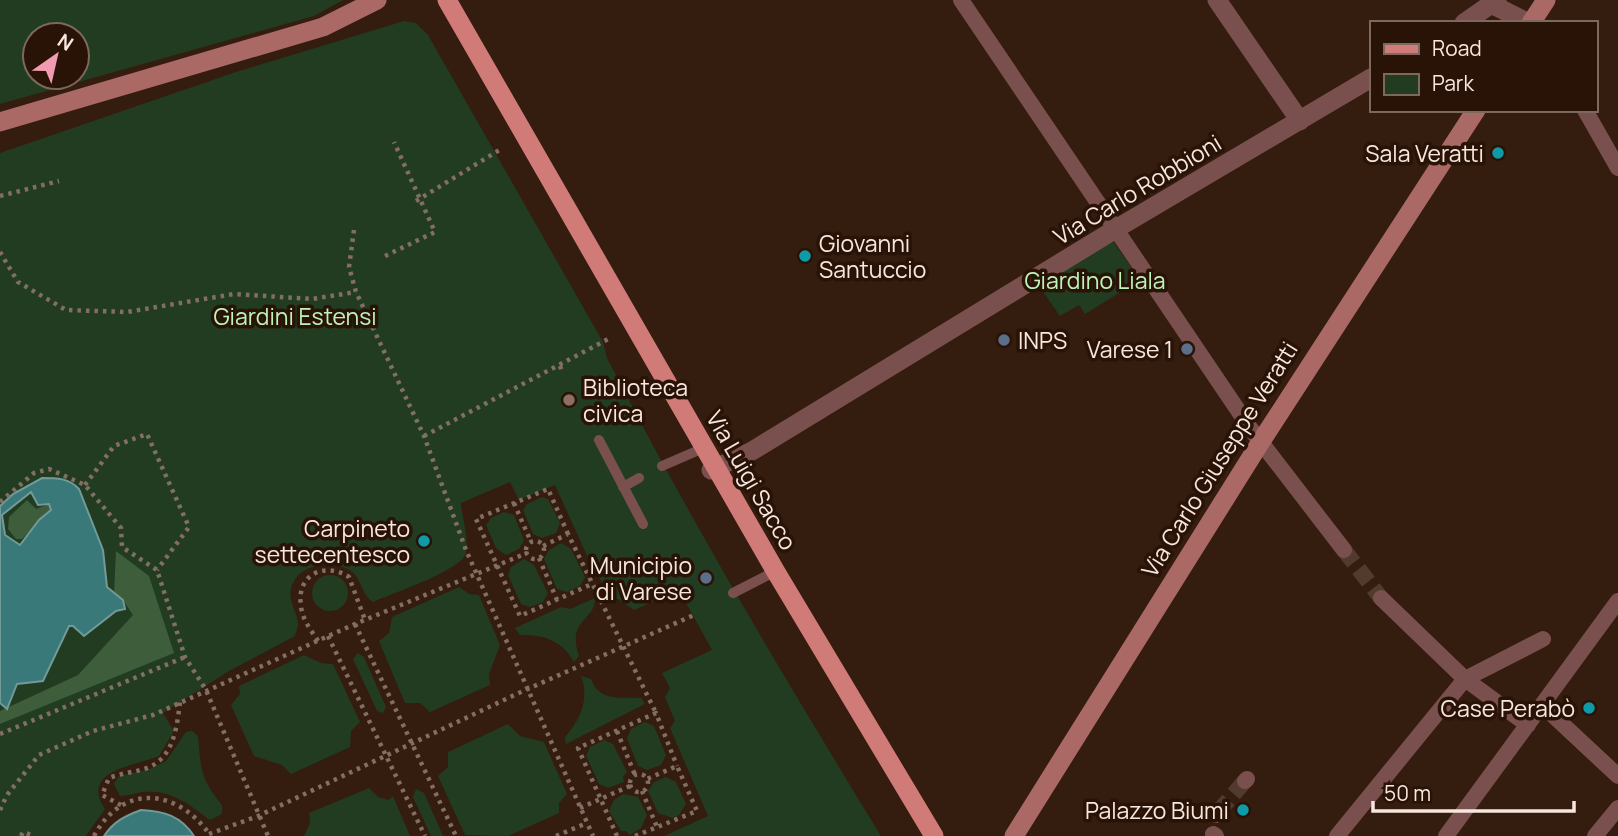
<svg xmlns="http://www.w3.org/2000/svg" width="1618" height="836" viewBox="0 0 1618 836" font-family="Manrope,sans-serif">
<rect width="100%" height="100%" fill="#341c0f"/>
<path fill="#223c21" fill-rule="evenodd" d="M0 0H343L314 16 0 104ZM35 35H77V77H35Z
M404 21 416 23 428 35 603 342 607 358C691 522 785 679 881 836H664L708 816 670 728 675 721 665 697 670 688 662 673 712 650 679 590 634 610 610 594 593 569 555 485 519 500 510 482 461 503C462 517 469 539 466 553 462 570 391 594 373 602 361 594 362 579 351 571 333 559 296 564 291 589 288 603 299 614 298 626 297 630 295 633 295 636L229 671 163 713 174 731 159 756C136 766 79 770 105 809L86 836H0V153L236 72Z
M1113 241 1140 280 1085 314 1079 305 1060 316 1039 286Z
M542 497 548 499 560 523 556 533 542 538 533 534 523 510 527 504Z
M504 512 514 515 524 540 519 549 506 555 496 548 486 525 491 518Z
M561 543 571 549 585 577 580 586 567 592 557 589 544 559 548 551Z
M524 559 534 565 548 593 543 602 530 607 521 604 508 575 511 567Z
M312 593a18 18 0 1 1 36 0a18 18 0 1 1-36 0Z
M459 587 469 594 479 595 500 645 489 674 490 685 430 712 420 703H405L379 641 389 633 392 617Z
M595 598C596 621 566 619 579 656L574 662C563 641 543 634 520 635L515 628 561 607 570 609Z
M358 653 364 657 386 707 383 713 377 711 353 659Z
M304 655 321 663 333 664 360 722 351 731 350 747 291 774 282 765 254 756 231 705 240 694 239 686Z
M581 676 591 679C599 702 621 697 641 698L645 704 566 744 565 737C580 720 590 699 581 676Z
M645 722 654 726 666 755 661 765 647 770 638 766 627 738 631 729Z
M508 724 520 736 544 742 567 794 559 803V813L508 836 465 835 438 776 448 767V752Z
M192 731 198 736C201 769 200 778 222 805V814L210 820C188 804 173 790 143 792 135 793 128 796 120 796L114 784 119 776 150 769 166 761 186 732Z
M604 740 613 744 627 772 623 776 624 782 608 788 599 784 586 756 590 747Z
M666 777 676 782 686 804 679 815 673 818 658 813 648 791 654 782Z
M369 788 378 797 389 800 393 796 410 836H304L310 823 309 813Z
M416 789 424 793 443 836H431L413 797Z
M623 794 638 797 647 815 641 828 630 835 626 831H621L609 811 614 800Z"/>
<path fill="#3d5d3b" d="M27 500 36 509 49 504 51 510 22 539H16L8 529 9 517Z
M116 551 149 576 174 653 0 724V711L78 675 133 615 123 600 114 594Z"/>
<path fill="#39797a" stroke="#729a98" stroke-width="2" fill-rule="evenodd" d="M42 478C57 478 69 478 79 489L103 550 107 587 123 600 125 609 116 611 84 636 73 626H69L43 681 17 684 7 709 0 703V506L13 494ZM31 492 38 505 49 504 51 510 39 520 20 545 5 535 2 515Z
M141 810C164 811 181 816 194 836H104C114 821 125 816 141 810Z"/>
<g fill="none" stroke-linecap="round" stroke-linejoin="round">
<path stroke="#513a2e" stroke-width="16" stroke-dasharray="16 8" stroke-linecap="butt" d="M1344 550 1381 598
M1218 812 1245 781"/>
<path stroke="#836e63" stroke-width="4.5" stroke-dasharray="3.5 5" stroke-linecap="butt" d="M0 196 59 181
M416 201 501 149
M354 230 349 267 356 292 424 436 466 550 593 836
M0 252 18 282 66 310 127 312 234 294 312 299 356 292
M385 256 435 232 394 142
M560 366 563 374
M424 436 612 337
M85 485 114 446 147 434 189 527 157 570
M0 502 34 473 49 469 85 485 121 528 122 547 157 570 185 657 206 690 268 836
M514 503 531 542
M568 534 548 489 476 519 520 616 592 584
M526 550a9 9 0 1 1 18 0a9 9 0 1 1-18 0Z
M543 546 568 534 656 713
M539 558 557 600
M355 624 456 836
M328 636 425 836
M318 641C311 630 302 619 301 606 296 575 324 561 349 577L365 620
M617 731 635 775
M0 734 185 657
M630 783a9 9 0 1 1 18 0a9 9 0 1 1-18 0Z
M642 791 657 827
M121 805 102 795 109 778C122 773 135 772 147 768 174 758 177 726 180 702
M580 808 630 786
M0 810 7 795 39 755 93 731 153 715 355 624 527 553
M209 834 258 816 521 692 694 615
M21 836 23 832 34 836
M94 836C123 782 178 789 210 835
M556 836 587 823
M617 836 578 748 656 713 677 766
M635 836 697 811 677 766 647 779"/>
<path stroke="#7a504e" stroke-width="10" d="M599 440 643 524
M662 466 699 450
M623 487 639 478
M733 593 770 574"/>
<path stroke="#7a504e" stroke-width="16" d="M961 0 1250 428 1344 550
M1585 110 1618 168
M1381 598 1465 679 1528 725
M1543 706 1618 776
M1245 781 1247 779
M1216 815 1218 812
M1213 834 1216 836
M1337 836 1465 679 1543 639
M1446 836 1618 601
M1595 836 1618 808"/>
<path stroke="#7a504e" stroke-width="19" d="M1217 0 1300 121
M1493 5 1529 23
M1464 23 1497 0
M711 470 752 451 1114 230 1371 78"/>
<path stroke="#ab6966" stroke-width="19" d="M1531 23 1546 0
M0 122 323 27 377 0
M1014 836 1260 443 1476 110"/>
<path stroke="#d17b79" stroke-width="19" d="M447 0 776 572 934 836"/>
</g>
<g fill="#0f9aa8" stroke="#291306" stroke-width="2.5">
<circle cx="1498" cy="153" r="7"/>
<circle cx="805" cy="256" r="7"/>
<circle cx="424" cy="541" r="7"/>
<circle cx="1589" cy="708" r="7"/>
<circle cx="1243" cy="810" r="7"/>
</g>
<g fill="#5c6f8a" stroke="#291306" stroke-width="2.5">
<circle cx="1004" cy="340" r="7"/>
<circle cx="1187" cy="349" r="7"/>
<circle cx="706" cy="578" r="7"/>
</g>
<circle fill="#8d6e63" stroke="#291306" stroke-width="2.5" cx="569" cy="400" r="7"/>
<g text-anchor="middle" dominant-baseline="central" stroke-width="7" stroke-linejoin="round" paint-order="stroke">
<g font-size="23" fill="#f8e7df" stroke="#291306" text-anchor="end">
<text x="1484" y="153">Sala Veratti</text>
<text x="819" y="243" text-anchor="start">Giovanni<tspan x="819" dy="26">Santuccio</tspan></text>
<text x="1018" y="340" text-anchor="start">INPS</text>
<text x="1173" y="349">Varese 1</text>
<text x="583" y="387" text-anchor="start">Biblioteca<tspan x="583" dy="26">civica</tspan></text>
<text x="410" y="528">Carpineto<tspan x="410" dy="26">settecentesco</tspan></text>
<text x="692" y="565">Municipio<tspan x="692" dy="26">di Varese</tspan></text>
<text x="1575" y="708">Case Perabò</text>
<text x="1229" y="810">Palazzo Biumi</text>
</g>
<g font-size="23" fill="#f8e7df" stroke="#291306">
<text transform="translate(1137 189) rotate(-31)">Via Carlo Robbioni</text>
<text transform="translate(1219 459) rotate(-58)">Via Carlo Giuseppe Veratti</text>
<text transform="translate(752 480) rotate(60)">Via Luigi Sacco</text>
</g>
<g font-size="23" fill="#bdf4ba" stroke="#291306">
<text x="1095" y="280">Giardino Liala</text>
<text x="295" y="316">Giardini Estensi</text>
</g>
</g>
<rect x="1370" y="21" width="228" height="91" fill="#291306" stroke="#7c685d" stroke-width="2"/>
<rect x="1384" y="44" width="35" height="10" fill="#d17b79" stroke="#7c685d" stroke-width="2"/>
<text x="1432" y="56" font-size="21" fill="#f8e7df">Road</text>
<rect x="1384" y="74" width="35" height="21" fill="#223c21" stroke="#7c685d" stroke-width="2"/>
<text x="1432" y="91" font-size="21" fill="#f8e7df">Park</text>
<g transform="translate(56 56) rotate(34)"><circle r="33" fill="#291306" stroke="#7c685d" stroke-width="2"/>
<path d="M0-5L12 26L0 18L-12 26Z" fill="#f19ab2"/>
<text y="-10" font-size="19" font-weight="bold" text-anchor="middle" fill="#f8e7df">N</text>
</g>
<path d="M1373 801v10h201v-10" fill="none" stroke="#f8e7df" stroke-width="3.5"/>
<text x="1384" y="801" font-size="21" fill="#f8e7df" stroke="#291306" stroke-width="5" paint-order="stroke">50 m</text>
</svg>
